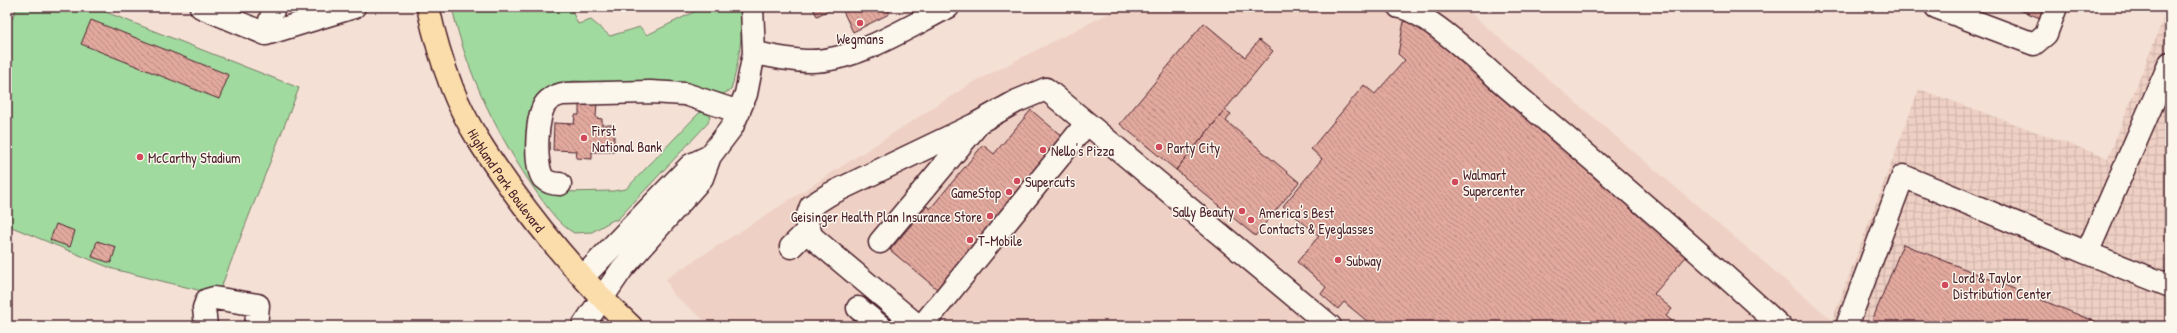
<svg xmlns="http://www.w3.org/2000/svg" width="2177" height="333" viewBox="0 0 2177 333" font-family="'Patrick Hand',sans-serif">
<defs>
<pattern id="industrial-grid" width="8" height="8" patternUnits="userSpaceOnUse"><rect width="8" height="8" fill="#efd0c4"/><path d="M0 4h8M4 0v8" fill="none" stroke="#ceb2a9"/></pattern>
<pattern id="building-back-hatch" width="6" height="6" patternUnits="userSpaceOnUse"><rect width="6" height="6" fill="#e2a99e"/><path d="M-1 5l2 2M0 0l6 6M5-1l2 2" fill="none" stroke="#b98981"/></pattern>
</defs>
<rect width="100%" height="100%" fill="#f4e0d5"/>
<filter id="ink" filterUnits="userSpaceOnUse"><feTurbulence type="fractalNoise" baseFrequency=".025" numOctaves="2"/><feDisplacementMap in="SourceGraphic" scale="8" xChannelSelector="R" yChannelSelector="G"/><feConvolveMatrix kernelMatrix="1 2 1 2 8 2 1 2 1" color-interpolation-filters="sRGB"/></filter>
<g filter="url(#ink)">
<path fill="#efd0c4" d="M1121 7H1463L1832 320 1830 326H711L673 294 666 279 970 84Z"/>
<path fill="url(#industrial-grid)" d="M2168 7H2170V326H1830L1919 89 2108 158Z"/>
<path fill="#a1da9f" stroke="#767c65" d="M17 7H93L299 88 218 295 113 269 7 225V30Z
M452 7H570L578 24 591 20 610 36 640 27 647 35 704 7H741C743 36 739 62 731 90L723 94 692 86 574 81 554 84 546 89 530 157 563 192 613 191 626 189 699 113 703 112 710 116 708 123 617 220H613L592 232 574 233C558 224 548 208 537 193 499 138 466 73 452 7Z"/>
<path fill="url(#building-back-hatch)" stroke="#4a1f2b" d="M812 7H835L817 16Z
M841 7H889V14L853 32Z
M2012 7H2044L2040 18Z
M91 20 229 75 219 99 81 44Z
M1404 21 1415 22 1691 251 1654 294 1672 309 1666 316 1678 326H1373L1344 302 1338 309 1321 294 1326 287 1297 262 1319 236 1283 206 1322 159 1311 149 1364 85 1375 94 1405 60 1398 54Z
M1204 23 1245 57 1259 40 1273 51 1176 170 1120 124Z
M579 101H597L596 118 602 119V125H614V152H592V159L576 158 577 151 553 150 554 123 574 124 575 115H579Z
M1031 110 1063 137 937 289 890 250 927 206 930 209 983 145 994 154Z
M1225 110 1231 114 1226 121 1299 182 1255 236 1176 170Z
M56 224 75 231 70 247 50 240Z
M97 241 116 247 111 263 92 257Z
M1903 244 2106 326H1870Z"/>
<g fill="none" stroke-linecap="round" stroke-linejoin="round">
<g stroke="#4a1f2b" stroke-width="25">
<path id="minor" d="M201 7 266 34 354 7
M1399 7C1428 12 1483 66 1507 87 1599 165 1691 244 1780 326
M1936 7 2034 44 2046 34 2056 7
M266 34 274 7
M754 53C772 56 791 61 809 61 855 62 908 27 948 7
M560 184C553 184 548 183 543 178 534 165 536 115 546 103 550 98 555 96 562 94L650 92 685 94 739 112
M880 242 975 128
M791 247 809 229
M2087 253 2170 286
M583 277 691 165 710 156
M858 308 880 326
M206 326 204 308 207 300 214 298 258 305 256 326
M583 326 622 269 702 178 710 156 732 127 746 94 754 53 752 7
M918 326 812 237 806 221 811 206 830 194 974 125 1017 101 1046 89 1330 326
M922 326 1086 124
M1847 326 1903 176 2087 253 2170 63"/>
</g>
<g stroke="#4a1f2b" stroke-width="25">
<g id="major">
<path id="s1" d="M428 7C434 35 442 62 452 88 466 124 488 156 510 187 546 237 585 284 631 326"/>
</g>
</g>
<use href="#minor" stroke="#fbf7ec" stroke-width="22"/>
<use href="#major" stroke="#fbddab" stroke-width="22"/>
</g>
</g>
<g fill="#d1495b" stroke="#fbf7ec" stroke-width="1.5">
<circle cx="860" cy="23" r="4"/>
<circle cx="584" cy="138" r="4"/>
<circle cx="1159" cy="147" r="4"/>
<circle cx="1043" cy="150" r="4"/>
<circle cx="140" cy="157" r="4"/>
<circle cx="1017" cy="181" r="4"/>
<circle cx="1455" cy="182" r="4"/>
<circle cx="1009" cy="192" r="4"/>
<circle cx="1242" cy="211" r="4"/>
<circle cx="990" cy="216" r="4"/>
<circle cx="1251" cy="220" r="4"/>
<circle cx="970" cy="240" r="4"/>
<circle cx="1338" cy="260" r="4"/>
<circle cx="1945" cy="285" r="4"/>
</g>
<g text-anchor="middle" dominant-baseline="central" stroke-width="3" stroke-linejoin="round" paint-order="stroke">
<g font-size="14" fill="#4a1f2b" stroke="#fbf7ec" text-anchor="start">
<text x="860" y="38" text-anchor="middle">Wegmans</text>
<text x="592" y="130">First<tspan x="592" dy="16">National Bank</tspan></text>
<text x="1167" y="147">Party City</text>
<text x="1051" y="150">Nello's Pizza</text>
<text x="148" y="157">McCarthy Stadium</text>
<text x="1463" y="174">Walmart<tspan x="1463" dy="16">Supercenter</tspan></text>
<text x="1025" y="181">Supercuts</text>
<text x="1001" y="192" text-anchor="end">GameStop</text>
<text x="1234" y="211" text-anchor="end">Sally Beauty</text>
<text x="1259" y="212">America's Best<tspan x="1259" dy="16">Contacts &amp; Eyeglasses</tspan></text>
<text x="982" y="216" text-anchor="end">Geisinger Health Plan Insurance Store</text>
<text x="978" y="240">T-Mobile</text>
<text x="1346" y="260">Subway</text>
<text x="1953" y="277">Lord &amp; Taylor<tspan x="1953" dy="16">Distribution Center</tspan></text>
</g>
<g font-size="14" fill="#4a1f2b" stroke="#fbf7ec">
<text stroke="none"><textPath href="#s1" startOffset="192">Highland Park Boulevard</textPath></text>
</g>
</g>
<rect width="2177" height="333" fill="none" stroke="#fbf7ec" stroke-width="24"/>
<rect x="12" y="12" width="2153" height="309" fill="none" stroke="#4a1f2b" stroke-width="1.5" filter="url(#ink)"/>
</svg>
